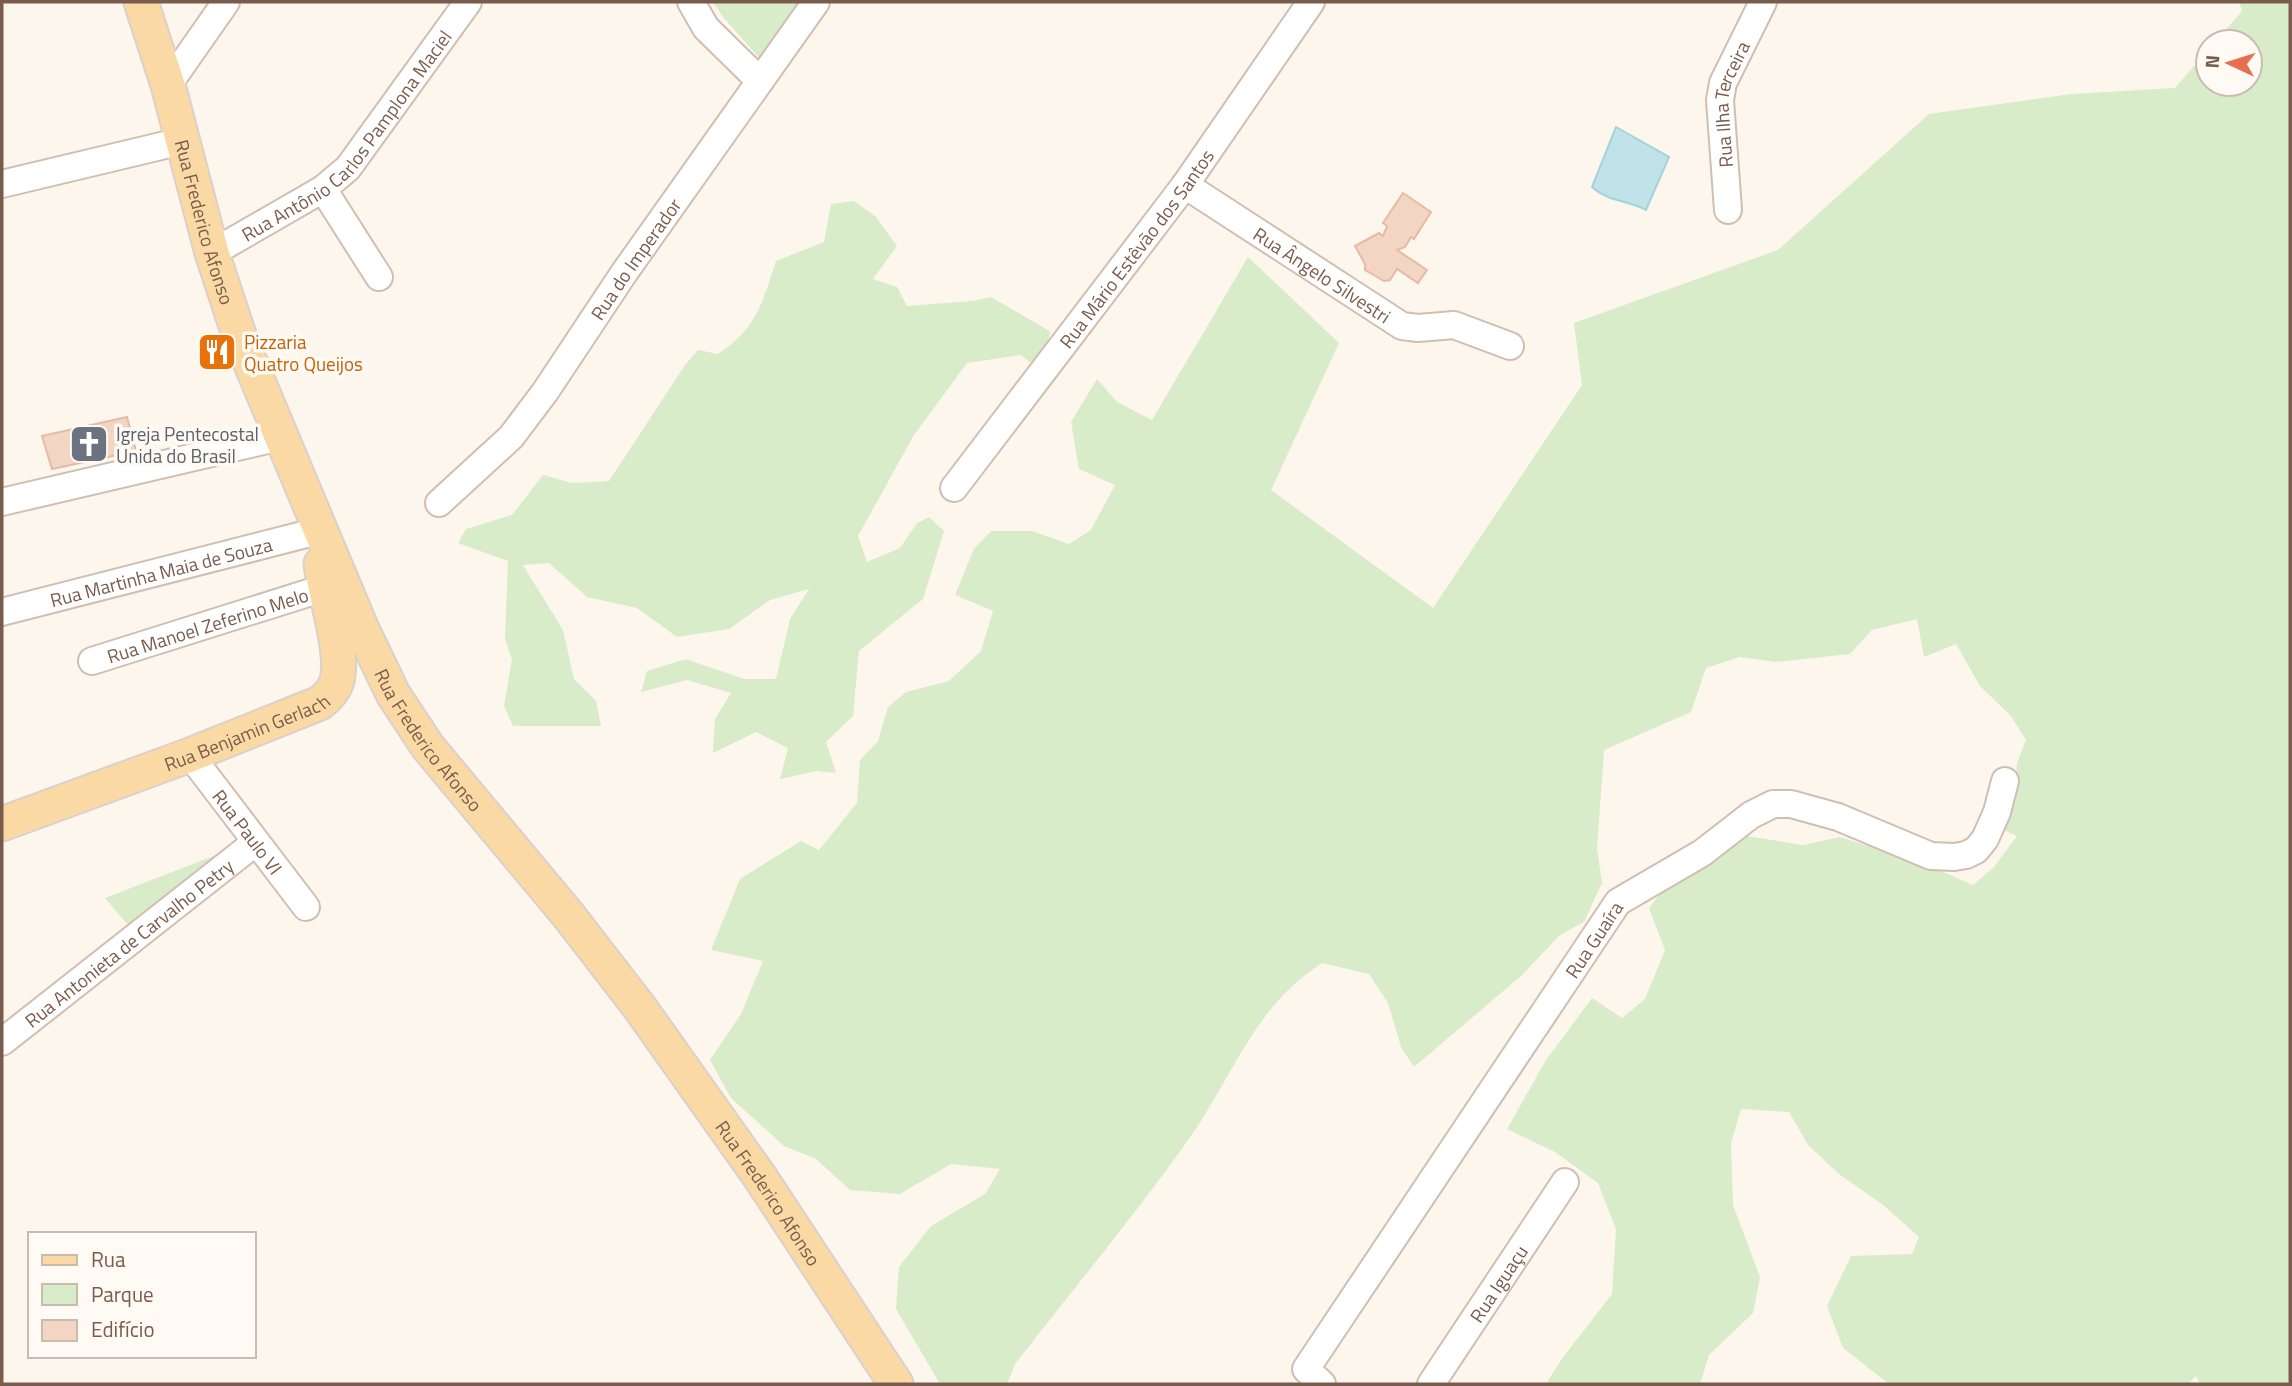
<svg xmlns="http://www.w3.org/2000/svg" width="2292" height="1386" viewBox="0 0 2292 1386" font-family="'Titillium Web',sans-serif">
<rect width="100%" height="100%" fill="#fdf6ec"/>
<path fill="#d8ecc9" d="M713 2H800L761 60 723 17Z
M2239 2H2290V1384H2200L2196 1376 2188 1384H1889L1843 1348 1827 1306 1851 1256 1912 1254 1919 1237 1882 1204 1839 1174 1808 1145 1789 1112 1741 1109 1731 1143 1733 1205 1760 1277 1753 1313 1709 1355 1700 1384H1546L1561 1360 1612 1294 1616 1229 1598 1183 1555 1152 1507 1129 1546 1060 1592 998 1622 1018 1645 999 1665 950 1649 908 1673 877 1740 835 1803 845 1840 837 1927 865 1973 885 1994 867 2017 836 1994 826 2000 807 2014 801 2017 763 2026 740 2011 716 1980 686 1956 644 1924 657 1917 619 1872 630 1850 654 1776 662 1740 657 1706 668 1691 712 1604 750 1597 848 1602 883 1584 922 1560 935 1521 976 1414 1067 1401 1047 1388 1003 1369 974 1322 963C1254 1007 1234 1074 1191 1136 1136 1214 1074 1288 1015 1364L1007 1384H940L896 1309 899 1267 931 1226 985 1194 1000 1169 951 1164 900 1194 850 1190 816 1159 784 1146 731 1098 710 1060 741 1014 763 961 711 950 740 879 801 841 819 850 857 803 860 760 878 741 888 707 906 692 949 681 981 651 993 611 955 595 974 549 991 531H1032L1069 544 1091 530 1115 485 1079 469 1071 422 1097 379 1117 402 1152 420 1248 257 1339 343 1271 490 1433 608 1582 385 1574 323 1778 250 1929 114 2071 94 2175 88 2208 50V84H2250V42H2215L2242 11Z
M854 201 876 217 897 246 873 279 897 287 907 306 973 301 991 297 1051 332 1038 369 1021 355 967 363 914 435 858 536 867 562 900 548 917 523 929 517 944 531 923 599 859 651 853 716 826 742 836 773 816 771 780 779 788 748 756 732 713 753 715 719 731 693 687 680 641 692 647 671 686 659 744 679H776L790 619 809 589 770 600 729 629 677 637 637 608 587 597 549 563 523 565 563 630 574 679 596 701 601 726H513L504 706 512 659 505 639 508 561 458 543 466 529 512 515 543 475 572 483 609 481 685 365 698 350 718 354C757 328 762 303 776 261L824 242 831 204Z
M229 850 128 925 105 898Z"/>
<path fill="#bfe3e8" stroke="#a5d3da" stroke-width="2" d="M1616 127 1669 157 1646 210C1628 200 1608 202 1592 187Z"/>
<path fill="#f3d5c3" stroke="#e6bba3" stroke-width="2" d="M1403 193 1431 212 1414 239 1411 237 1405 247 1397 250 1427 270 1418 283 1397 269 1390 280 1384 281 1365 270V264L1355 246 1379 233 1383 236 1387 226 1383 223Z
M127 417 136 451 52 469 42 436Z"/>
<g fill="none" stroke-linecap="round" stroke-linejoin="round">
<g stroke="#d1beb0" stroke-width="30">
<g id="minor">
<path d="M691 2 706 28 760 81"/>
<path d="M168 85 226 2"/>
<path d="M2 184 182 141"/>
<path id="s1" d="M1185 185 1402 326 1418 328 1454 325 1510 346"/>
<path d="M323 189 379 277"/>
<path id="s2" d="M1728 210 1720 100 1723 83 1763 2"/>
<path id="s3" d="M212 253 323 189 348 168 468 2"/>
<path id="s4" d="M954 488 1185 185 1311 2"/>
<path d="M2 502 280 437"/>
<path id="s5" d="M439 503 511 437 545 392 624 273 816 2"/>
<path id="s6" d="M2 612 322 530"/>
<path id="s7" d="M92 661 324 588"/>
<path id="s8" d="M190 755 306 907"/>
<path id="s9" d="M2 1042 256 842"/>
<path id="s10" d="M1322 1384 1306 1369 1618 902 1702 853 1751 815 1773 804H1791L1838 817 1931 856 1954 857 1966 855 1976 850 1985 839 1997 812 2005 781"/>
<path id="s11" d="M1431 1384 1565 1182"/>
</g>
</g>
<g stroke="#dad1cd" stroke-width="37">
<g id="major">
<path id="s12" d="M141 2 168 85 212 253 240 338 361 627 393 694 428 747 569 916 640 1008 760 1177 896 1384"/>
<path id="s13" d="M2 824 190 755 320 703C329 696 337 687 338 675 342 647 325 595 321 564"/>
</g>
</g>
<use href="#minor" stroke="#fff" stroke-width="26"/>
<use href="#major" stroke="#fbd9a5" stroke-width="33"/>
</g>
<defs>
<g id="restaurant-square" transform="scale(2.0125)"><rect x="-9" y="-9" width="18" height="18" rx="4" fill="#e8710a" stroke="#fffaf3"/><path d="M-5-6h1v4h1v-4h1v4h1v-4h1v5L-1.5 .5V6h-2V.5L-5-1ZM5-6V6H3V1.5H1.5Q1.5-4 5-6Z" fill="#fff"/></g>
<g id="church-square" transform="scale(2.0125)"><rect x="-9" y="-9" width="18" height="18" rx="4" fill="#6b7280" stroke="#fffaf3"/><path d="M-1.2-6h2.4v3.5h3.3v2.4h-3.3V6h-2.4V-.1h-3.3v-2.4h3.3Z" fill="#fff"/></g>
</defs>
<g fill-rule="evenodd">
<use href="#restaurant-square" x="217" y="352"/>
<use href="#church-square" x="89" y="444"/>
</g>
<g text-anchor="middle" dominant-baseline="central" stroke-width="7" stroke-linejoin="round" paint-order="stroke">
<g font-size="19" fill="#7a5c4d" stroke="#fffaf3">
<text stroke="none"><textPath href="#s2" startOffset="108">Rua Ilha Terceira</textPath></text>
<text stroke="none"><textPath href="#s3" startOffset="182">Rua Antônio Carlos Pamplona Maciel</textPath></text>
<text stroke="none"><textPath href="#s12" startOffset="229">Rua Frederico Afonso</textPath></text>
<text stroke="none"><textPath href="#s4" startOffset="301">Rua Mário Estêvão dos Santos</textPath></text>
<text stroke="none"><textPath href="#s5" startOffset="315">Rua do Imperador</textPath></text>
<text stroke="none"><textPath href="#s1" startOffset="164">Rua Ângelo Silvestri</textPath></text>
<text stroke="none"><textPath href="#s6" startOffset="164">Rua Martinha Maia de Souza</textPath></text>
<text stroke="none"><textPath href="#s7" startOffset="121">Rua Manoel Zeferino Melo</textPath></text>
<text stroke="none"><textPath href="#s13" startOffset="261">Rua Benjamin Gerlach</textPath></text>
<text stroke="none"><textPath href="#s12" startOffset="796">Rua Frederico Afonso</textPath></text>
<text stroke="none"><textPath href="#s8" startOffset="96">Rua Paulo VI</textPath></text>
<text stroke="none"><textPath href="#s10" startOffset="539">Rua Guaíra</textPath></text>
<text stroke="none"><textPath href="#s9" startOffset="161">Rua Antonieta de Carvalho Petry</textPath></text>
<text stroke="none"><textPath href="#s12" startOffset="1363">Rua Frederico Afonso</textPath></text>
<text stroke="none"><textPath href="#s11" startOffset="121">Rua Iguaçu</textPath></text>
</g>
<g font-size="19" fill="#c56008" stroke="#fffaf3" text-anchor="start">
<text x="244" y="341">Pizzaria<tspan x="244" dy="22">Quatro Queijos</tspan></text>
</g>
<g font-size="19" fill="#5b616d" stroke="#fffaf3" text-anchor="start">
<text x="116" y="433">Igreja Pentecostal<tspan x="116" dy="22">Unida do Brasil</tspan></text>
</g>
</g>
<rect width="2292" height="1386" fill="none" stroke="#7a5c4d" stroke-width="7"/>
<rect x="28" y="1232" width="228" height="126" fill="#fffaf3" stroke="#cabbb1" stroke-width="2"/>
<rect x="42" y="1255" width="35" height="10" fill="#fbd9a5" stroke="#cabbb1" stroke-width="2"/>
<text x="91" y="1267" font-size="21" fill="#7a5c4d">Rua</text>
<rect x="42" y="1284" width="35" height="21" fill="#d8ecc9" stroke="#cabbb1" stroke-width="2"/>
<text x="91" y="1302" font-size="21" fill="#7a5c4d">Parque</text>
<rect x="42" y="1320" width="35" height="21" fill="#f3d5c3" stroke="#cabbb1" stroke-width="2"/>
<text x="91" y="1337" font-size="21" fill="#7a5c4d">Edifício</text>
<g transform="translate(2229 63) rotate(274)"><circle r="33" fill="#fffaf3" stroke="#cabbb1" stroke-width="2"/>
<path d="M0-5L12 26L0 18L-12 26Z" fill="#e76f51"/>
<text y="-10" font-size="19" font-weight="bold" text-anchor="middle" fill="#7a5c4d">N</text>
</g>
</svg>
